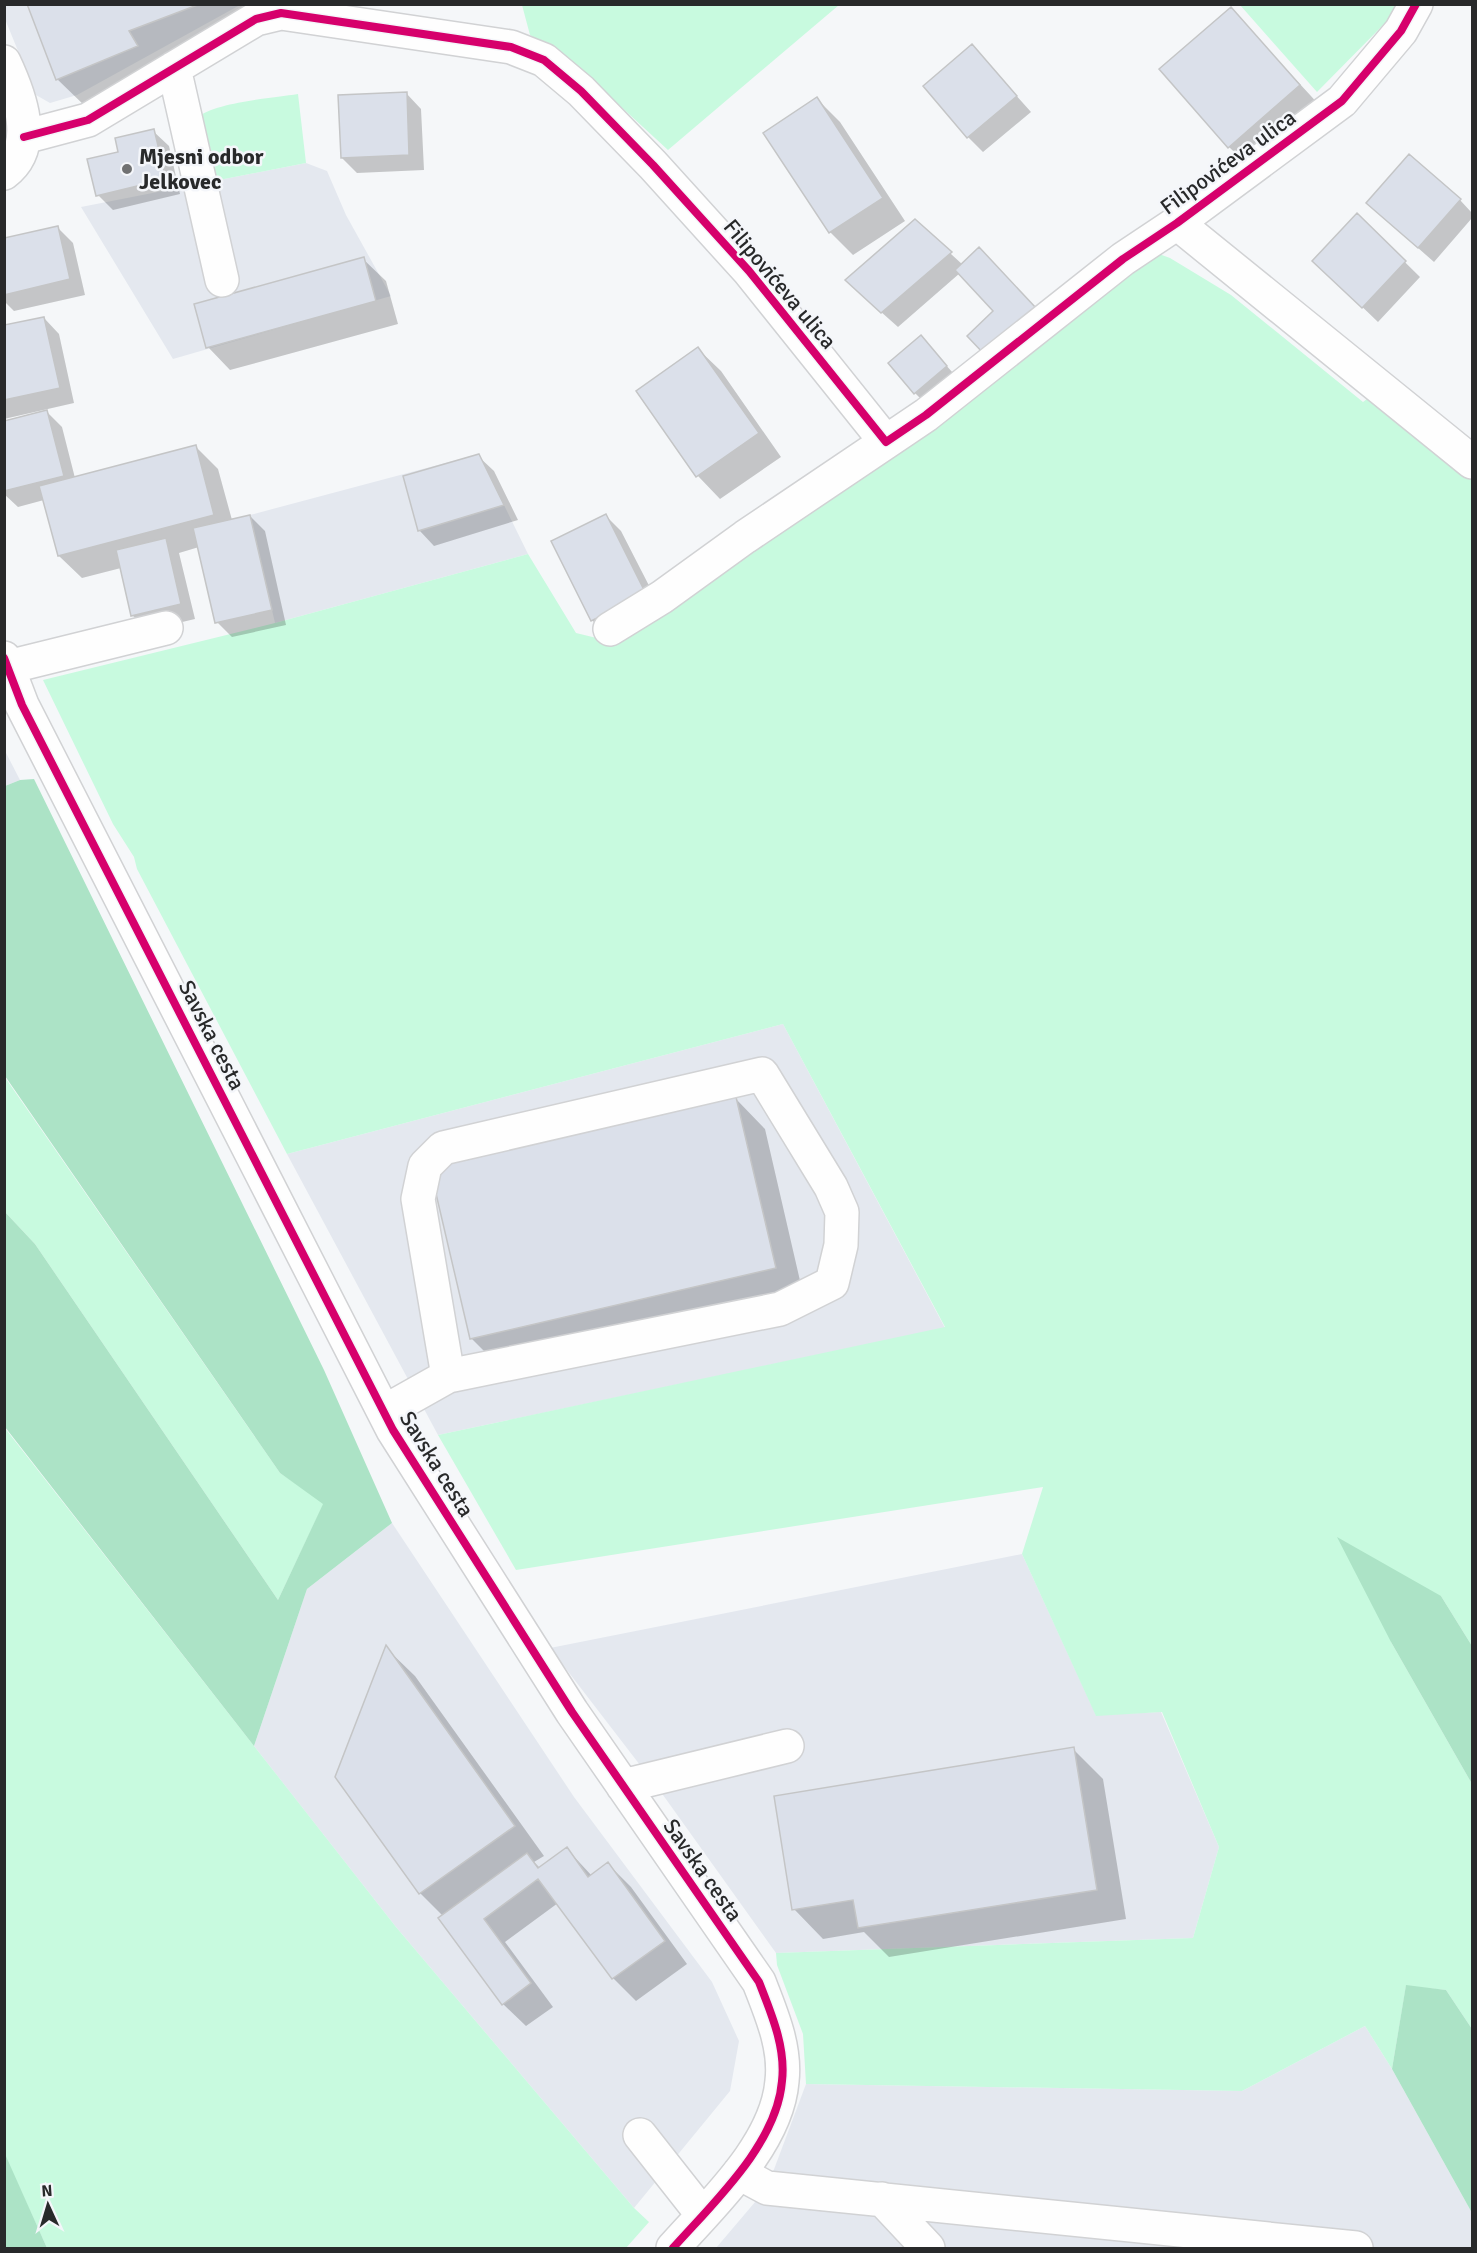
<svg xmlns="http://www.w3.org/2000/svg" width="1477" height="2253" viewBox="0 0 1477 2253" font-family="Signika,sans-serif">
<rect width="100%" height="100%" fill="#f5f7f9"/>
<path fill="#e4e8ef" d="M4 5H240L77 95 50 103 36 95 5 19Z
M306 163 327 171 346 215 391 296 173 359 81 207Z
M479 454 528 554 275 623 250 515Z
M4 749 20 780 5 786H4Z
M783 1024 945 1328 438 1435 287 1154Z
M392 1523 574 1797 712 1982 739 2041 730 2091 634 2208 396 1927 254 1746 307 1589Z
M1022 1554 1096 1715 1161 1712 1219 1847 1193 1938 776 1953 663 1795 550 1648Z
M1365 2026 1392 2069 1472 2213V2248H716L767 2188 806 2084 1242 2091Z"/>
<path fill="#c8fadf" d="M522 5H839L668 150 568 58 530 35Z
M1240 5H1398L1392 16 1317 92Z
M298 94 306 163 209 182 196 118C216 102 272 98 298 94Z
M1159 254 1170 258 1231 295 1363 402 1371 396 1472 474V1646L1441 1596 1391 1642 1472 1784V2029L1446 1990 1406 1986 1392 2069 1365 2026 1242 2091 806 2084 803 2034 777 1965 776 1953 1193 1938 1219 1847 1162 1712 1096 1716 1022 1554 1043 1487 516 1570 438 1435 945 1327 783 1024 287 1154 137 869 134 857 113 824 43 680 275 623 528 554 576 633 609 641Z
M4 1076 280 1473 324 1503 278 1600 35 1244 5 1212Z
M4 1427 396 1927 634 2208 649 2222 626 2248H47L4 2154Z"/>
<path fill="#ace3c6" d="M34 779 324 1370 392 1523 307 1589 254 1746 5 1427V1212L35 1244 278 1600 323 1504 280 1473 5 1076V786L20 780Z
M1337 1537 1441 1596 1472 1646V1784L1391 1642Z
M1406 1985 1446 1990 1472 2029V2213L1392 2069Z
M5 2154 47 2248H5Z"/>
<path fill="#0003" d="M28 4H276L87 108 57 79Z
M1231 9 1322 108 1252 169 1229 147Z
M972 46 1031 112 983 152 968 137Z
M406 93 421 109 424 170 357 173 342 158Z
M817 99 840 122 905 221 853 255 830 232Z
M153 131 169 146 180 194 113 210 98 195 120 153Z
M1460 200 1472 213V218L1434 262 1384 218Z
M1357 215 1420 277 1378 322 1330 276Z
M915 221 963 265 995 311 960 273 898 327 862 295Z
M57 227 73 243 85 295 14 311 4 301V239Z
M363 259 386 281 398 324 230 370 208 347Z
M44 318 59 334 74 403 4 419V327Z
M921 337 961 382 930 408 915 393Z
M698 349 721 371 781 457 720 499 698 476 638 391Z
M47 412 62 427 75 478 196 447 218 469 232 520 250 516 265 531 286 625 232 637 217 622 199 547 179 553 195 619 148 630 132 615 121 568 82 578 59 556 44 500 18 507 4 494V423Z
M478 456 494 471 518 520 434 546 419 530Z
M605 515 621 531 661 609 607 636 592 620Z
M736 1099 765 1129 804 1298 501 1368 471 1338Z
M386 1648 415 1676 544 1856 534 1862 540 1868 567 1849 592 1876 608 1864 631 1887 687 1964 636 2001 613 1978 558 1903 505 1942 553 2007 526 2026 503 2004 443 1916 420 1893 337 1777Z
M1073 1749 1103 1779 1126 1919 889 1957 864 1932 823 1939 794 1909Z"/>
<path fill="#dbe0ea" stroke="#c4c5c6" stroke-width="1.5" d="M27 4H200L129 31 138 46 56 80Z
M1231 7 1300 85 1228 148 1159 69Z
M972 44 1017 96 967 138 923 86Z
M407 92 409 155 341 158 338 95Z
M817 97 883 198 829 233 763 133Z
M154 129 166 179 96 196 87 159 118 152 115 138Z
M1409 154 1461 199 1418 248 1366 203Z
M1357 213 1406 261 1362 308 1312 261Z
M915 219 952 252 881 313 845 280Z
M58 226 70 279 4 295V238Z
M979 247 1036 308 985 355 967 336 993 311 955 270Z
M364 257 376 301 206 348 194 304Z
M44 317 60 388 4 400V325Z
M921 335 947 366 914 394 888 363Z
M698 347 759 433 696 477 636 391Z
M47 410 64 476 4 491V421Z
M196 445 214 515 58 556 39 486Z
M479 454 504 505 418 531 403 476Z
M606 514 646 594 591 621 551 541Z
M250 515 272 610 215 623 193 528Z
M166 538 181 604 131 616 116 550Z
M736 1097 776 1268 470 1339 430 1168Z
M386 1645 515 1826 419 1894 335 1777Z
M1074 1747 1097 1890 858 1928 853 1900 792 1910 774 1796Z
M567 1847 588 1877 608 1862 665 1941 612 1979 538 1879 484 1919 531 1983 502 2005 438 1918 527 1853 538 1868Z"/>
<g fill="none" stroke-linecap="round" stroke-linejoin="round">
<g stroke="#d1d2d4" stroke-width="36">
<path id="minor" d="M4 62C19 94 40 146 4 173
M174 68 222 280
M24 137 88 120 256 19 281 13 511 47 544 60 581 91 653 165 749 271 886 442 926 415 1123 259 1177 223 1342 101 1401 31 1416 4
M1177 223 1472 462
M610 629 662 597 745 537 886 442
M4 658 22 705 393 1430 572 1712 759 1982C771 2013 786 2047 782 2081 777 2144 713 2203 673 2248
M8 667 166 628
M384 1412 448 1376 780 1309 832 1283 841 1245 842 1212 831 1187 762 1074 443 1148 425 1166 418 1199 448 1376
M623 1786 787 1746
M640 2135 703 2215
M739 2173 767 2188 1356 2248
M882 2199 928 2248"/>
</g>
<use href="#minor" stroke="#fefefe" stroke-width="33"/>
<g stroke="#f4f6fa" stroke-width="11">
<path id="cycleway" d="M24 137 88 120 256 19 281 13 511 47 544 60 581 91 653 165 749 271 886 442 926 415 1123 259 1177 223 1342 101 1401 31 1416 4
M4 658 22 705 393 1430 572 1712 759 1982C771 2013 786 2047 782 2081 777 2144 713 2203 673 2248"/>
</g>
<use href="#cycleway" stroke="#d6006c" stroke-width="8"/>
</g>
<circle fill="#707172" stroke="#f4f6fa" stroke-width="2" cx="127" cy="169" r="6"/>
<g text-anchor="middle" dominant-baseline="central" stroke-width="5" stroke-linejoin="round" paint-order="stroke">
<g font-size="22" font-weight="bold" fill="#28292a" stroke="#f4f6fa" text-anchor="start">
<text x="139" y="156">Mjesni odbor<tspan x="139" dy="25">Jelkovec</tspan></text>
</g>
<g font-size="22" fill="#28292a" stroke="#f4f6fa">
<text transform="translate(1228 162) rotate(-36)">Filipovićeva ulica</text>
<text transform="translate(780 284) rotate(50)">Filipovićeva ulica</text>
<text transform="translate(212 1035) rotate(63)">Savska cesta</text>
<text transform="translate(437 1464) rotate(58)">Savska cesta</text>
<text transform="translate(703 1870) rotate(55)">Savska cesta</text>
</g>
</g>
<rect width="1477" height="2253" fill="none" stroke="#28292a" stroke-width="12"/>
<g transform="translate(48 2205) rotate(356)" stroke="#f4f6fa" stroke-width="4.5" paint-order="stroke">
<path d="M0-4.5L10 22L0 15L-10 22Z" fill="#28292a"/>
<text y="-9" font-size="16" font-weight="bold" text-anchor="middle" fill="#28292a">N</text>
</g>
</svg>
